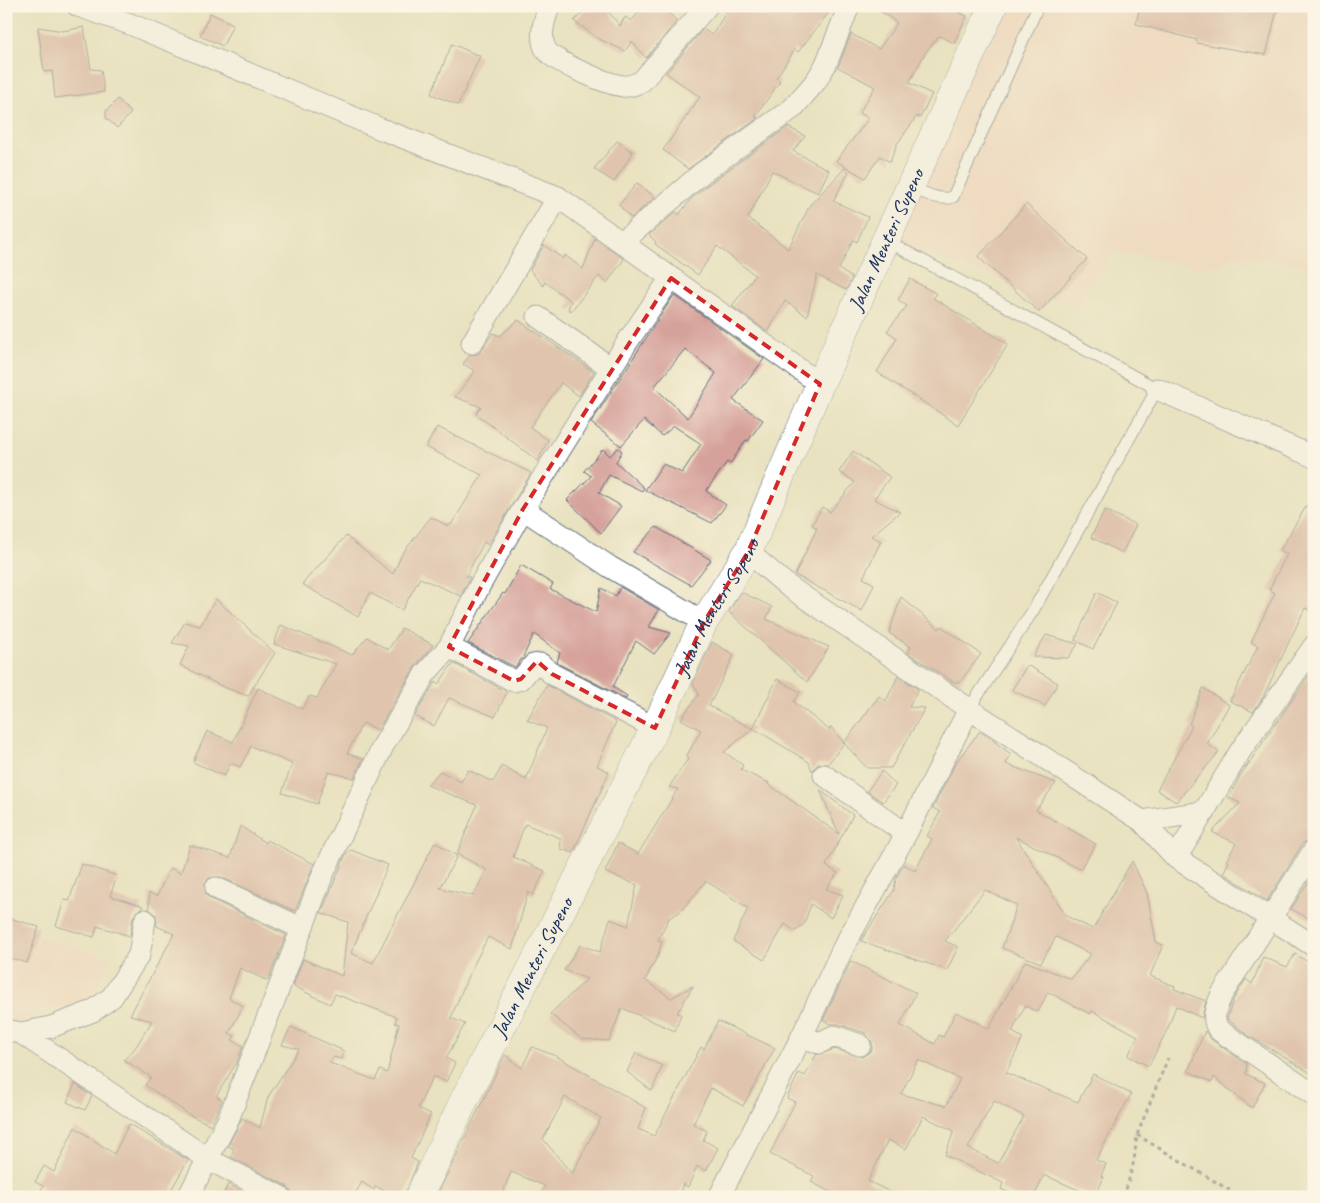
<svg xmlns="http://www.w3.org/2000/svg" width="1320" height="1203" viewBox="0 0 1320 1203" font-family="Caveat,sans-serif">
<rect width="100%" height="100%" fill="#fcf5e5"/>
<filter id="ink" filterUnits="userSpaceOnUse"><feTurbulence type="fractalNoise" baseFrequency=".02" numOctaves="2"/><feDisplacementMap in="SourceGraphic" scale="10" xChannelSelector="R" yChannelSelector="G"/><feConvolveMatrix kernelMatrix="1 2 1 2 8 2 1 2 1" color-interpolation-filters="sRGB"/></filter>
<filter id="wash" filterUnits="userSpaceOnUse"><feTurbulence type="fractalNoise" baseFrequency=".0096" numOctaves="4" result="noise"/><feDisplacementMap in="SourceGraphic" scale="20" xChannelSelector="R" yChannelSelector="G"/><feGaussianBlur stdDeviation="1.12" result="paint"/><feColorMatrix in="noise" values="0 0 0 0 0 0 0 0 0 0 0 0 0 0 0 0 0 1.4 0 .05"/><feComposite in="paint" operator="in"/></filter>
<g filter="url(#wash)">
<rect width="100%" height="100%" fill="#e9e2c0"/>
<path fill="#f5d2c2" d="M990 6H1314V267L1236 256 1205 269 1115 250 1074 309 1052 297 887 241Z
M6 927 112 958 91 998 20 1021 6 1023Z"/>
<g id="blocks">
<path fill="#d5a19a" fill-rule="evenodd" d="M590 6H604L620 26 625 17 631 21 645 6H662L677 21 646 58 632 41 625 51 597 38 574 21Z
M730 6H834L798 52 795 49 776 78 780 81 755 117 758 118 688 169 663 150 700 97 666 73 703 29 712 35Z
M874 6H945L967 16 954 43 939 36 925 53 909 83 932 94 920 118 917 116 897 144 890 162 880 156 865 178 836 161 869 118 859 113 875 87 838 67 851 34 879 49 897 23Z
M1140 6H1278L1266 55 1197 43V40L1136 24Z
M210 13 233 24 223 46 200 36Z
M38 27 63 31 84 27 91 69 101 70 104 92 55 98 52 71 44 72Z
M452 44 480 56 458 105 431 94Z
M118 99 131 113 117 128 106 118V111Z
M788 127 805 136 793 151 829 170 818 193 772 171 748 218 788 249 810 205 845 168 849 172 833 201 868 217 857 242 853 240 839 269 852 278 846 290 817 275 807 316 785 301 768 332 732 306 755 275 717 246 698 275 655 244 656 242 649 235 676 212 679 215 690 200 710 183Z
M617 141 633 152 614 182 594 169Z
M637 183 655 197 631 218 619 205Z
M1026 204 1087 259 1039 312 978 257Z
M595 238 624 259 607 283 599 276 571 311 568 309 571 301 545 282 543 286 530 270 544 245 563 259 565 255 583 269Z
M910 279 937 294 933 298 1008 344 958 425 877 372 897 338 887 331 907 306 898 300Z
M674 295 764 359 733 400 763 420 748 441 746 440 730 464 727 462 706 491 726 505 712 523 645 490 663 464 682 473 701 444 674 426 662 436 644 420 621 446 591 423ZM685 349 716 373 688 418 654 387Z
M518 320 594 372 579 396 561 383 530 427 548 440 538 461 476 414 481 407 455 397 475 371 463 364 470 355 479 354 493 333 500 336Z
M437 427 531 473 488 545 484 542 466 576 470 577 461 596 420 578 402 610 370 593 358 617 302 584 346 536 393 574 402 554 431 517 448 526 449 524 451 525 482 475 426 447Z
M618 448 622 451 616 462 644 488 642 491 609 475 599 493 621 506 601 533 567 500 591 476 584 471 603 449 610 456Z
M853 451 890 477 874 499 900 512 871 536 881 541 863 578 874 584 862 611 795 575 817 528 812 525 822 507 830 512 855 482 839 472Z
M1314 493V612L1305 608 1263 697 1253 712 1230 701 1258 646 1251 642 1275 593 1269 590 1287 554 1280 550Z
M1105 510 1136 525 1122 553 1091 537Z
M656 527 711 560 691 585 633 552Z
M521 565 553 584 550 589 596 612 601 588 616 596 620 587 659 610 649 627 671 633 654 654 636 641 613 687 627 696 626 699 559 664 557 662 560 653 534 634 523 657 515 667 468 643 503 593 505 594Z
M741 592 772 607 766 619 829 647 807 682 729 612Z
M1097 592 1117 603 1093 649 1075 640Z
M901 597 939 629 941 626 981 654 960 682H954L908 653 911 647 889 633Z
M216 599 275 653 248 696 221 686 180 665 189 646 172 643 185 622 200 626Z
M281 625 352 655 367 637 388 650 402 628 433 645 414 668 378 730 363 723 347 753 363 759 354 778 328 772 317 804 282 793 292 764 251 746 240 767 231 763 224 776 193 762 207 731 233 742 258 688 302 709 310 696 317 698 336 664 274 644Z
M1046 635 1078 644 1068 658 1033 657Z
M712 642 734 655 709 706 753 729 724 752 743 765 741 770 769 783 768 784 839 834 820 790 853 815 826 866 838 873 826 889 843 895 831 918 811 904 804 924 795 931 785 924 764 960 733 941 748 908 706 881 681 911 669 918 658 940 662 942 658 955 645 980 671 998 693 986 677 1013 681 1014 675 1031 622 1008 609 1041 582 1039 550 1014 587 979 564 970 580 945 600 952 610 919 628 926 637 885 605 872 618 843 638 854 678 789 669 787 688 759 686 757 701 730 681 719 699 694 693 684Z
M453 663 507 692 495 717 449 698 434 726 415 716 435 682 438 685Z
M1027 665 1058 683 1045 706 1012 690Z
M1314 668V838L1303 843 1267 901 1223 873 1229 862 1226 861 1236 843 1212 832 1240 803 1229 798 1240 776Z
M898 676 918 689 909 707 925 708 891 768H867L844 743 879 696 886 701Z
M777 679 800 692 794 702 829 730 831 727 844 743 828 764H818L812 771 809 762 753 728Z
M547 685 616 722 597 766 609 772 573 853 561 849 560 838 525 824 513 857 545 871 533 895 528 892 512 949 488 937 468 976 451 1018 465 1024 446 1058 455 1063 446 1082 433 1076 418 1108 431 1114 411 1158 418 1162 404 1197H397L375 1186 374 1190 362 1182 353 1197H293L287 1186 231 1157 234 1149 228 1146 242 1118 260 1128 268 1097 299 1049 282 1045 291 1027 344 1051 342 1059 333 1057 330 1063 375 1080 380 1070 387 1073 399 1024 395 1023 397 1017 335 994 330 1004 293 986 303 959 342 976 348 922 321 913 346 854 351 850 388 865 351 953 373 963 435 842 457 856 440 888 473 896 487 870 457 854 477 805 427 785 440 771 461 782 468 770 493 782 502 766 526 780 547 728 527 720Z
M1203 688 1229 705 1207 744 1219 752 1176 802 1157 790 1192 726 1189 724Z
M980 731 1011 754 1006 764 1056 783 1036 810 1096 844 1080 869 1016 837 1066 916 1093 929 1132 861 1147 893 1156 942 1163 945 1150 976 1175 986 1174 989 1206 1001 1202 1018 1176 1006 1168 1028 1149 1066 1128 1056 1138 1036 1092 1011 1090 1014 1048 992 1038 1012 1025 1006 1012 1032 1023 1038 1006 1073 1078 1102 1093 1074 1131 1094 1096 1160 1106 1164 1101 1176 1104 1177 1095 1197 1044 1175 1034 1197H1018L1001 1189 1003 1183 945 1155 954 1131 923 1116 906 1149 888 1140 868 1181 900 1197H840L811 1182 814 1176 770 1154 795 1102 787 1098 799 1073 805 1076 816 1055 835 1049 862 1057 872 1050V1042L865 1033 838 1024H831L823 1020 851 961 916 993 900 1025 935 1044 939 1035 943 1037 956 1012 989 1029 1025 961 1071 979 1091 954 1056 937 1041 963 1002 948 1017 905 985 890 945 941 958 947 947 970 861 941 894 890 896 878 904 864 915 871 932 839 927 836 940 812 933 808 956 762ZM918 1060 960 1079 946 1106 901 1094ZM994 1101 1024 1116 998 1163 968 1148Z
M882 771 896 785 883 802 867 791Z
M240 826 266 843 267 840 314 864 295 911 221 877 209 878 205 883 206 895 211 899 286 935 268 981 240 968 229 998 243 1006 229 1033 235 1036 232 1040 243 1046 237 1062 216 1096 222 1100 211 1125 190 1115 145 1085 151 1077 124 1060 135 1048 152 1021 130 1015 174 934 157 926 156 915 149 909V893L157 896 170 868 181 873 190 845 230 858Z
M82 864 117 876 110 896 143 906 133 917 130 936 97 926 94 937 56 926 64 900 69 901Z
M1314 874V921L1291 909Z
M6 917 39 927 27 963 6 957Z
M1295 954 1314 966V1075L1249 1036 1227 1019 1233 1000 1246 979 1252 984 1263 957 1287 967Z
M718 1021 775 1048 743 1106 711 1088 693 1124 707 1131 703 1140 718 1148 706 1171 697 1166 688 1187 683 1184 678 1197H538L545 1186 511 1172 501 1197H436L505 1055 522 1068 532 1047 556 1056 646 1108 638 1129 654 1136 701 1047 704 1049ZM565 1097 601 1118 572 1174 543 1139Z
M1205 1031 1212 1040 1247 1064 1246 1074 1265 1083 1252 1108 1214 1077 1212 1082 1188 1071Z
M636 1053 662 1066 652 1091 627 1072Z
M75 1084 92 1096 85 1110 67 1102Z
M129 1124 188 1160 167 1197H38L43 1186 35 1182 44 1166 54 1172 75 1127 114 1154Z
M228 1184 253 1197H222Z"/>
</g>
</g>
<g filter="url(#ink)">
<use href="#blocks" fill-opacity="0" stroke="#636e80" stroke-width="1"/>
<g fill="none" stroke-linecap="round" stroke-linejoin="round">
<g stroke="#636e80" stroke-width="13">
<path id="service" d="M910 187C923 192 940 202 953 197L1038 6
M887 241 1157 389 1034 609 969 709"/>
</g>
<g stroke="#636e80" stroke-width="23">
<path id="minor" d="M78 6 130 24 381 129 558 197 820 384
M549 6C545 19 539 34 545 48 551 62 608 84 623 86 630 87 636 84 642 81L707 6
M622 242 702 173 793 108 816 81 826 64 849 6
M671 278 628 341 523 509 610 567 704 622
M538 317 611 368
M472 343 558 197
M1157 389 1314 457
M748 552 788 586 969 709
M449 647 514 681 521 679 533 665 541 664 552 674 655 728
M824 775 906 834
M1142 821 1205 812
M1314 850 1222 994C1217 1006 1210 1019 1219 1030L1314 1095
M1176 858 1241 750 1314 646
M216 888 301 928
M6 1030 21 1033 208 1159 281 1197
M21 1033 51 1027 93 1011 112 997 139 955 145 920
M802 1036 819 1043 834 1036 860 1045
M188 1197 228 1120 323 874 383 746 425 674 449 647 480 585 523 509
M719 1197 802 1036 843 948 906 834 969 709 1142 821 1176 858 1314 946"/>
</g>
<g stroke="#636e80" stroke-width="29">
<g id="secondary">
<path id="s1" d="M419 1197 464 1100 655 728 704 622 748 552 820 384 993 6"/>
</g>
</g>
<path stroke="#636e80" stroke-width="3" stroke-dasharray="4 4" stroke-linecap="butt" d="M1137 1135 1241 1197
M1124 1197 1134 1161 1137 1135 1168 1058"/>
<use href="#service" stroke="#fff" stroke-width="11"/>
<use href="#minor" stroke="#fff" stroke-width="21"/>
<use href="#secondary" stroke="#fff" stroke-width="28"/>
</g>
</g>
<path d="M0 0H1320V1203H0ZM671 278 820 384 748 552 704 622 655 728 552 674 537 661 521 679 514 681 449 647 523 509Z" fill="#e9e2c0" fill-opacity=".55" fill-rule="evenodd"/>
<path fill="none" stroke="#d62828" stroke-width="4" stroke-dasharray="10 6" stroke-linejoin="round" d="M671 278 820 384 748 552 704 622 655 728 552 674 537 661 521 679 514 681 449 647 523 509Z"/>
<g text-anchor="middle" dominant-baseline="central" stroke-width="4" stroke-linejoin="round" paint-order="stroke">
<g font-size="21" fill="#1b2f5e" stroke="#fcf5e5">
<text stroke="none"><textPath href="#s1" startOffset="1066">Jalan Menteri Supeno</textPath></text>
<text stroke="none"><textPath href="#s1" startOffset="661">Jalan Menteri Supeno</textPath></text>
<text stroke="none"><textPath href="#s1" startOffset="256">Jalan Menteri Supeno</textPath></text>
</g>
</g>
<rect width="1320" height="1203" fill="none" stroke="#fcf5e5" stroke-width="25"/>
</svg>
